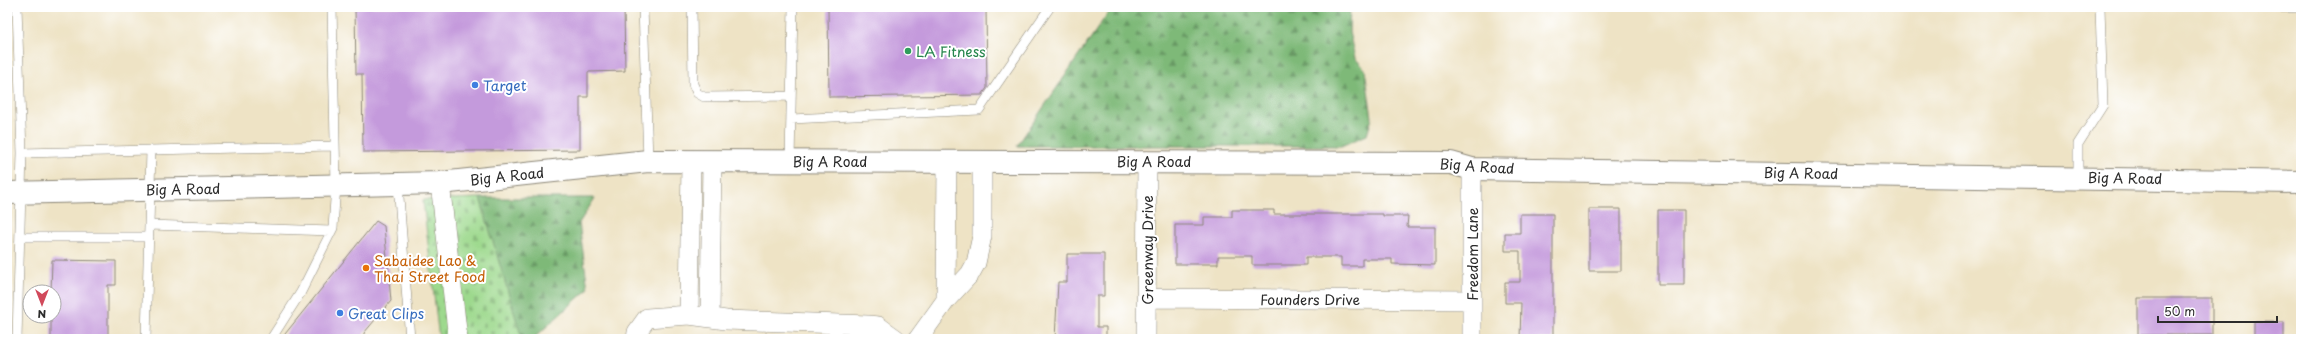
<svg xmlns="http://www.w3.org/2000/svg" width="2308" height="346" viewBox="0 0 2308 346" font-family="'Playpen Sans',sans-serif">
<defs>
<pattern id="forest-firs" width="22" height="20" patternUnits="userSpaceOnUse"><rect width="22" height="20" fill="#7eb978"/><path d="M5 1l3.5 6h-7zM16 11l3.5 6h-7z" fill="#679763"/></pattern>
<pattern id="cemetery-stones" width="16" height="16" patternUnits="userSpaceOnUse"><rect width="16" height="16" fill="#9dd98d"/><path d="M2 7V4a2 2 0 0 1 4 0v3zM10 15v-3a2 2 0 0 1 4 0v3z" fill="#87ba7a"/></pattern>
</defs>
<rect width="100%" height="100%" fill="#fff"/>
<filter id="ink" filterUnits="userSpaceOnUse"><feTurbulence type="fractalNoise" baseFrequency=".025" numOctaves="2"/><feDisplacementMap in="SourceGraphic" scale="8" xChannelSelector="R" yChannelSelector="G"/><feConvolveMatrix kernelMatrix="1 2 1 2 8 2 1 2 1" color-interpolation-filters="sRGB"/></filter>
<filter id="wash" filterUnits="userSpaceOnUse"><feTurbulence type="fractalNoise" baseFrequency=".012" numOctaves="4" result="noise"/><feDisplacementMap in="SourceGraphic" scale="16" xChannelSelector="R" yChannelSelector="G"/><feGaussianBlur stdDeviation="0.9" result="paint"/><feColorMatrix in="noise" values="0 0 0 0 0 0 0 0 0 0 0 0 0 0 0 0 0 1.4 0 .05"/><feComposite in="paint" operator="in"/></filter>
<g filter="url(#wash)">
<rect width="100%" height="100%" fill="#eee3c5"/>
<path fill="url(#forest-firs)" stroke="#547252" d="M1112 7H1350L1349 32 1355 58 1365 69 1372 118 1367 135 1341 146H1017Z
M480 198H595L579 223 588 289 533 339H520Z"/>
<path fill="url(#cemetery-stones)" stroke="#64825c" d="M480 198 522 339H439L423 200Z"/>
<g id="blocks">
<path fill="#c49adc" d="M355 7H624L625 71 588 72V97H580V150L363 152 362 74H356Z
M828 7H986L987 88 982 95 829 97Z
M1589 209H1621V271H1589Z
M1232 210H1274V214H1383V216H1408L1407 227H1435V265L1392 264V259H1362V266H1341V257H1306V265H1252V256H1218V264H1175V225H1204V217H1232Z
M1658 210H1684V285H1658Z
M1520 214H1553V339H1520L1521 303H1505V282H1520V251H1505V233H1520Z
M376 221 384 226 391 301 364 333V339H281Z
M1067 254H1104V296H1097V327H1106V339H1055L1058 282H1067Z
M52 260 116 261V285H108V339H51V316H54V292H51Z
M2138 298H2212V335H2138Z
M2254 322H2284V339H2254Z"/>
</g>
</g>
<g filter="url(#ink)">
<use href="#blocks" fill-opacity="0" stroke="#8c8778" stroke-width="1"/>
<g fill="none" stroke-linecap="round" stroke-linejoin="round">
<g stroke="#8c8778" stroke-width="10">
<path id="service" d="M17 7 22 153 151 150 146 339
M643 7 648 161
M692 7 693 84 697 93 704 97 791 96
M2258 7 2301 8
M791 119 979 110 1050 7
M151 150 335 146
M790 161 793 7
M2078 178V144L2103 105 2100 7
M398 184 410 339
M149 225 331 231
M20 237H149
M17 339 22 153
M271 339 301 292 333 228 336 185 332 7"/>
</g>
<g stroke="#8c8778" stroke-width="20">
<path id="minor" d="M1472 169V339
M440 183 458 339
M1147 298 1472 300
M946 300 947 161
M689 315 691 161
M710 317 712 161
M636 339 637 332 647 318 689 315 726 320 868 325 878 326 896 339
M918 339 946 300 970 274 976 263 982 236V161
M1146 339 1147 161"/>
</g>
<g stroke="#8c8778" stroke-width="24">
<path id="tertiary" d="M7 193 440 183 648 161 1451 163 1472 169 2301 182"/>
</g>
<use href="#service" stroke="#fff" stroke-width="9"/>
<use href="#minor" stroke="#fff" stroke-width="19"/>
<use href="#tertiary" stroke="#fff" stroke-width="22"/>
</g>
</g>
<circle fill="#2e9e5b" stroke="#fff" stroke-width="1.5" cx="908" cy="51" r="4"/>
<g fill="#3f7fe0" stroke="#fff" stroke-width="1.5">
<circle cx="475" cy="85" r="4"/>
<circle cx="340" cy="313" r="4"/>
</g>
<circle fill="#e8710a" stroke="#fff" stroke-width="1.5" cx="366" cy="268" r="4"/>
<g text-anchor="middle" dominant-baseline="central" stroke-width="4" stroke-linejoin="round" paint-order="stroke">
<g font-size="14" fill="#27864d" stroke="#fff" text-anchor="start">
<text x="916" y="51">LA Fitness</text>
</g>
<g font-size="14" fill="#366cbe" stroke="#fff" text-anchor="start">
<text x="483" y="85">Target</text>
<text x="348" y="313">Great Clips</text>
</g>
<g font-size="14" fill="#2b2b2b" stroke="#fff">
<text x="830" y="161">Big A Road</text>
<text x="1154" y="161">Big A Road</text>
<text transform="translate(1477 166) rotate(4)">Big A Road</text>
<text transform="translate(1801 173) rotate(1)">Big A Road</text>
<text transform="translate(507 176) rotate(-6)">Big A Road</text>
<text transform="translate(2125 178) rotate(1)">Big A Road</text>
<text transform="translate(183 189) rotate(-1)">Big A Road</text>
<text transform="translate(1147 250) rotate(-90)">Greenway Drive</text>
<text transform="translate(1472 254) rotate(-90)">Freedom Lane</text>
<text x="1310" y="299">Founders Drive</text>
</g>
<g font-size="14" fill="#c56008" stroke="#fff" text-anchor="start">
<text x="374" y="260">Sabaidee Lao &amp;<tspan x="374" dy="16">Thai Street Food</tspan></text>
</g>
</g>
<rect width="2308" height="346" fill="none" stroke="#fff" stroke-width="24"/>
<g transform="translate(42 304) rotate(180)"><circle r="19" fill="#ffffff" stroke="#aaaaaa"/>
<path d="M0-3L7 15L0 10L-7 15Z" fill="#d1495b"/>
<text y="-6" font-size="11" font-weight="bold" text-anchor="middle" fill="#2b2b2b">N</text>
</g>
<path d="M2158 316v6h119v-6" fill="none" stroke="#2b2b2b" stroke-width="2"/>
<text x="2164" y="316" font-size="12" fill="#2b2b2b" stroke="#ffffff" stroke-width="3" paint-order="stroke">50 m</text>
</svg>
